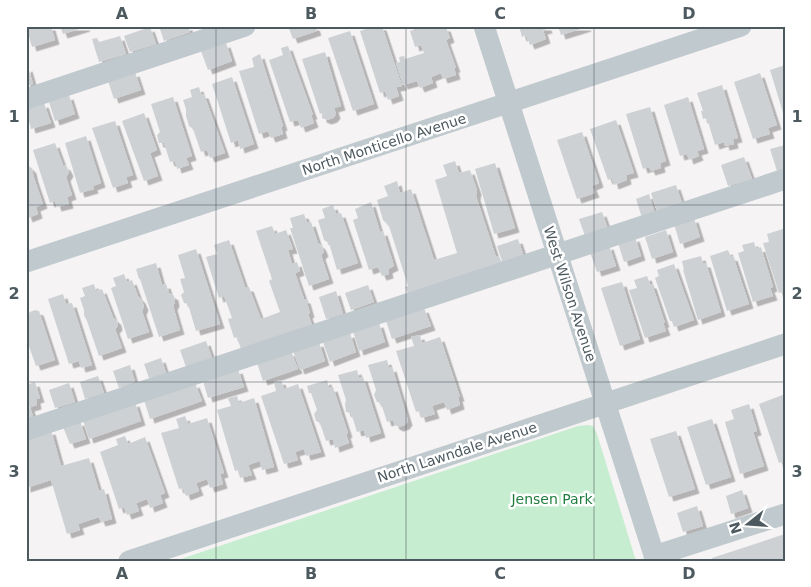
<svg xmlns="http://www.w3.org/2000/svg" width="811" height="587" viewBox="0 0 811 587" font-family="'DejaVu Sans',sans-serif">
<defs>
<filter id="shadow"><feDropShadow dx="4.5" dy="4.5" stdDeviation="0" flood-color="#0004"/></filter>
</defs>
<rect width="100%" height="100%" fill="#f5f3f3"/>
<path fill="#c6edcf" d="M587 425 593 426 597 434 636 561H175L578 426Z"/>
<path fill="#cdd1d4" filter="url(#shadow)" d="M26 26H51L55 40 32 47Z
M60 26H85L86 27 63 34Z
M159 26H188L190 32 164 41Z
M288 26H315L317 31 293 39Z
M375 26H382L402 86 396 87 399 96 388 100 385 91 380 93 360 31Z
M412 26 446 27 450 38 446 40 456 68H454L456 75 443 79 441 73 431 77 433 83 420 88 417 81 403 85 396 63 400 62 399 57 404 56 405 59 424 53 421 45 415 47 410 31 414 30Z
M519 26H547L548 29 543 30 546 39 530 45 526 35 522 37Z
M558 26H586L587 27 561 35Z
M150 27 156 44 130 52 124 36Z
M350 31 374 104 353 111 328 38Z
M120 36 126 54 99 62 92 39 97 38 99 42Z
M226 43 232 61 208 70 201 51Z
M288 46 313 115H311L314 123 301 128 298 120 290 122 269 60 283 55 281 48Z
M325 52 341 106 334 108 336 114 333 118 327 120 322 118V113L320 114 302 59Z
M260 54 283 126 281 127 283 134 271 138 268 131 259 134 239 71 254 67 252 58Z
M785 65V116H784L770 70Z
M28 67 33 84 26 86V68Z
M135 72 141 90 114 99 108 81Z
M760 73 777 125 768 128 770 134 753 139 734 82Z
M232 77 254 144 240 149 238 140 231 143 212 84Z
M722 85 738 138 733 139 734 144 725 146 724 142 715 145 707 118 703 119 701 111H703L697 93Z
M199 87 201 94H204L225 153 210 158 207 150 201 152 193 129 189 126 186 116V109L183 100 192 97 190 90Z
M69 95 75 114 55 121 49 102Z
M173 97 192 156 186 158 189 165 177 169 175 161 170 162 164 143H159L157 135 160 132 151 104Z
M688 97 704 149 697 151 699 156 689 160 687 154 680 156 664 105Z
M44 103 51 123 31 129 26 109Z
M650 107 666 161 660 163 661 168 651 171 649 167 643 169 626 114Z
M144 113 157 150 150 153 158 176 144 181 122 121Z
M616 120 634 173 626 175 627 180 614 185 612 178 608 180 590 129Z
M115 121 133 175 126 177 128 183 113 188 92 128Z
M582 132 599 183 592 186 595 193 577 199 557 140Z
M86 136 101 183 93 186 94 189 80 193 65 143Z
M55 143 63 165 66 166 69 172 66 177 72 195 67 197 69 204 57 207 55 201 50 203 33 150Z
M785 145V168L777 171 770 149Z
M744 157 752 179 728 186 721 165Z
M455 161 459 173 470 170 477 190 476 196 496 257 499 256 502 264 408 294 405 287 408 286 389 226 383 220 377 200 388 196 384 186 397 181 400 193 411 189 434 260 457 253 435 180 447 176 443 165Z
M26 163 32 169 34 178 43 204 36 207 38 214 28 218 26 212Z
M495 163 515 228 494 234 475 169Z
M676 185 682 203 657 211 651 193Z
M649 194 655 214 642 218 636 199Z
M371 202 380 232 383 231 394 266 388 269 389 274 382 276 378 267 369 270 353 220 358 218 355 209Z
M333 205 336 214 341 213 358 263 337 270 329 243 324 240 318 220 325 218 322 209Z
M602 212 608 229 585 236 579 219Z
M304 214 307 223 311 222 318 243 321 245 324 252 321 255 329 279 309 286 290 228H293L290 218Z
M694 218 700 237 680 244 674 224Z
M272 226 275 234 286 230 293 249 288 250 292 264 297 262 300 271 295 273 304 299H306L310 313 308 314 312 325 241 349 237 337 234 338 228 319 232 318 224 296 219 298 206 257 217 254 214 245 229 240 245 287H249L261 319 280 312 269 281 272 279 256 231Z
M783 229 785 235V291L779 293 763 243 769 242 767 234Z
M666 230 673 252 652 259 645 237Z
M635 237 641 256 624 262 618 243Z
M518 239 524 257 503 264 497 246Z
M754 242 756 249 761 247 773 287 770 288 773 296 753 302 738 253 744 251 742 245Z
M609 245 616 266 597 272 590 252Z
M196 249 220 324 196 331 188 304 184 303 181 295 184 292 180 279 185 278 178 255Z
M728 250 731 257 733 256 749 304 727 311 710 256Z
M701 256 703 263H706L721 312 698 320 683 270H684L682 261Z
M156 263 162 285 166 284 169 293 174 296 175 302 173 306 180 330 159 337 140 279H139L136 269Z
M674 264 694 320 674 327 672 321H670L655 278 659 276 657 270Z
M124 274 127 282 132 280 138 296 141 299 144 306 142 311 149 332 128 339 111 288 116 286 113 278Z
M647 276 650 284H652L665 323H663L666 331 645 338 629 290 637 288 634 280Z
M622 282 640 339 620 346 601 288Z
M94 284 96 291 102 289 113 317 117 321 118 326 115 329 122 348 99 356 87 321 84 315V310L80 298 85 296 82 288Z
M368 285 374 302 351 310 345 293Z
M336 291 343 314 326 319 319 297Z
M63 294 66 304 72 303 92 365 81 368 79 361 69 364 48 299Z
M424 308 431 326 392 339 386 321Z
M35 310 39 311 55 360 36 366 26 338V316L30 312Z
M379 323 385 342 359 351 353 331Z
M350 333 356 352 330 362 323 342Z
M420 335 422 343 440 337 460 397H458L460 405 447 410 444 402 432 406 435 414 421 418 419 411 416 412 396 351 414 346 411 337Z
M206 341 212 358 186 367 180 350Z
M319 342 325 361 300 370 293 351Z
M291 351 298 369 263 381 257 363Z
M161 358 166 373 149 378 144 364Z
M387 360 389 368 392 367 408 421 405 425 399 427 395 425 393 420 387 422 381 403 377 402 374 395 376 390 368 365Z
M130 365 135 382 119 388 113 371Z
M238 369 244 387 208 398 203 381Z
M357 370 359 378 363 377 381 433 366 438 364 430 357 432 351 413 346 412 345 404 346 400 338 375Z
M98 376 104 393 85 399 80 382Z
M281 380 284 389 298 384 321 452 306 456 304 449 295 452 298 460 284 464 261 396 276 391 274 382Z
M327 380 329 388 333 387 348 433 346 434 349 443 335 448 333 439 326 441 320 423 316 421 314 414 317 410 311 393H309L307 386Z
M35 382 40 398 36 399 37 405 30 407 34 419 26 422V385Z
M69 383 75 402 55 408 49 390Z
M195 383 202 401 150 419 144 400Z
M785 394V461L779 463 759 404Z
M237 396 239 403 254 398 274 467 262 470 260 461 248 465 252 475 240 478 238 470 235 471 217 410 231 406 228 398Z
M135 402 141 421 89 439 83 420Z
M749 404 757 431 753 432 764 466 740 474 725 422 734 419 731 410Z
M185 416 188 424 207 418 224 473 220 474 223 484 210 488 207 479 196 483 199 491 186 496 183 488 179 489 161 433 179 428 176 419Z
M712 419 731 477 706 485 687 427Z
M80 421 86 439 70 444 63 427Z
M51 430 61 466 89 458 99 491 104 489 112 519 101 522 99 517 78 524 80 530 67 534 51 480 26 488V437Z
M676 431 695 489 669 497 650 439Z
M125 436 128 444 145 437 165 493 160 495 163 503 150 508 147 499 136 503 139 511 127 515 124 507 119 509 100 452 118 445 116 439Z
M742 490 748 508 731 514 726 496Z
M697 506 703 526 683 532 677 513Z
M785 534V561H712V558Z"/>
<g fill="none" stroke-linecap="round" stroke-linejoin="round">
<path stroke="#c0c9ce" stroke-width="21" d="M484 26 656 561
M26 99 245 26
M26 262 741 26
M26 430 785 179
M654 556 785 514
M129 561 785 344"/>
</g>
<path fill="none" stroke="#4c595f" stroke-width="1" stroke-opacity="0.55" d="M216 26V561M406 26V561M594 26V561M26 205H785M26 382H785"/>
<g text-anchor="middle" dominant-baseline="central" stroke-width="5" stroke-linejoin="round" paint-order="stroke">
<g font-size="14" fill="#4c595f" stroke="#fff">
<text transform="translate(384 144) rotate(-18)">North Monticello Avenue</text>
<text transform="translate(570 294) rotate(72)">West Wilson Avenue</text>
<text transform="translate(457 452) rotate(-18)">North Lawndale Avenue</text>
</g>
<g font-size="14" fill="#207d3f" stroke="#fff">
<text x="552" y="499">Jensen Park</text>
</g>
</g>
<rect width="811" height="587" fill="none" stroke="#ffffff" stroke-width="55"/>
<g transform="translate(748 524) rotate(253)" stroke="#ffffff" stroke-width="4" paint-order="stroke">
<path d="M0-4L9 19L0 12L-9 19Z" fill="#4c595f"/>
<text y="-8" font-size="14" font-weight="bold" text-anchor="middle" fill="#4c595f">N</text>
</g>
<rect x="28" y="28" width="756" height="532" fill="none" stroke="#4c595f" stroke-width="2"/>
<g font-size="16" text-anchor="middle" font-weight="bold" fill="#4c595f">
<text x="122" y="19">A</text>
<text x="311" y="19">B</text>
<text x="500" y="19">C</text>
<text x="689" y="19">D</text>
<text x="14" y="122">1</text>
<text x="797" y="122">1</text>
<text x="14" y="299">2</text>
<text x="797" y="299">2</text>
<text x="14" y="477">3</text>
<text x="797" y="477">3</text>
<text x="122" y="579">A</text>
<text x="311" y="579">B</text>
<text x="500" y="579">C</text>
<text x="689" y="579">D</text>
</g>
</svg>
